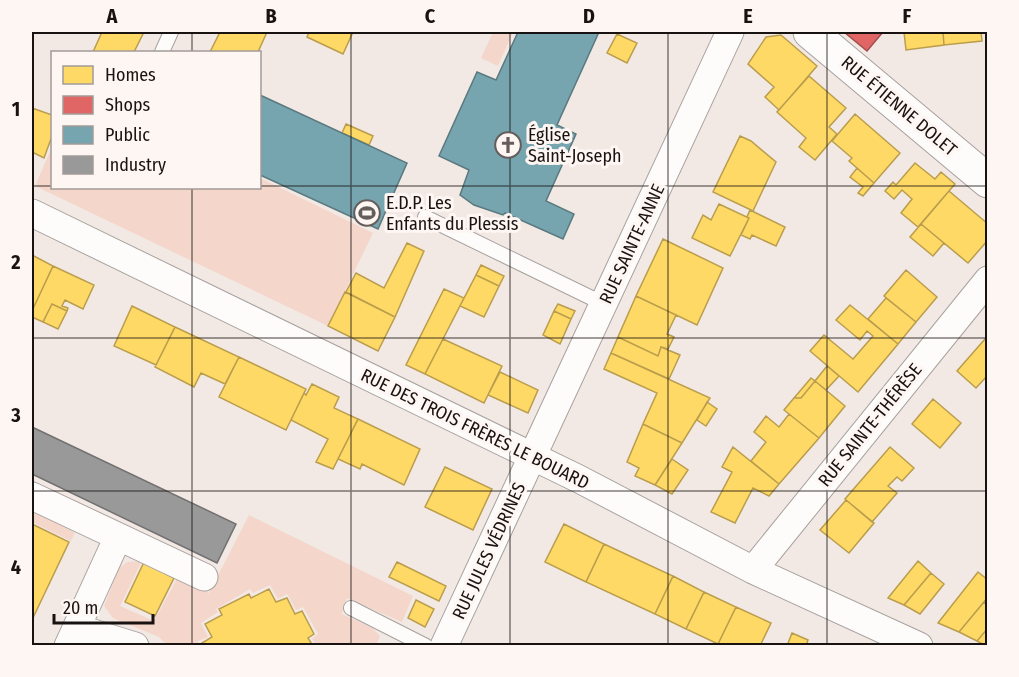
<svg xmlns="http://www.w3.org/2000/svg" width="1019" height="677" viewBox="0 0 1019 677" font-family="'Fira Sans Condensed',sans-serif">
<rect width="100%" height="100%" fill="#f2e9e5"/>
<path fill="#f4d6ca" d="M493 32H513L498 66 481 58Z
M52 147V188H260V178L373 233 328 326 35 186Z
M32 507 75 533 71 541 32 522Z
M249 515 413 596 402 622 347 598 342 614 372 628 380 636 376 646 316 645 312 639 318 634 303 607 296 610 287 594 278 599 270 585 253 593 250 589 216 609 218 612 201 623 208 637 198 641 200 645H167L159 637 113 618 104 606 119 568 127 562 142 561 120 606 154 621 178 577 209 593Z"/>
<path fill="#ffd966" stroke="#ba9d4c" stroke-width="1.5" d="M102 32H144L134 52H93Z
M220 32H267L258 52H210Z
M309 32H353L343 54 307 37Z
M904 32H943L944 45 906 50Z
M943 32H981L982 41 944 45Z
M617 34 637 43 627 63 607 53Z
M781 35 817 66 779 110 765 97 774 87 748 64 766 37Z
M809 76 846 108 829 127 837 134 815 160 799 147 806 138 777 112Z
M32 108 52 115V136L44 158 32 152Z
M855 114 900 153 874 183 849 161 852 158 832 141Z
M346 124 373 136 369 145 342 133Z
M740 136 751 141 776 162 753 211 713 192Z
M915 163 935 179 941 172 955 184 918 227 901 213 912 199 902 190 894 199 885 191 893 182 896 185Z
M857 168 874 183 863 196 858 193 863 187 850 177Z
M949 191 988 224V240L968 263 921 224Z
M719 204 749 218 730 256 692 238 703 215 711 220Z
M750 210 785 227 776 246 752 235 750 239 741 235 749 218 747 217Z
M921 224 944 243 933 256 910 237Z
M663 239 723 268 697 325 636 296Z
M407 243 424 251 395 317 346 292 356 273 384 288Z
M32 255 53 266 32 311Z
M481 265 504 276 499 286 476 275Z
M53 266 94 285 83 309 65 300 62 306 68 308 67 311 52 304 43 322 32 317V311Z
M906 270 937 297 916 322 884 296Z
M476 275 499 286 484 317 460 306Z
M444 289 464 298 425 374 406 365Z
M345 292 395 317 378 351 328 326Z
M636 296 676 315 667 334 674 337 668 349 661 347 658 356 618 337Z
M886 298 916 322 898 344 868 319Z
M52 304 67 311 58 329 43 322Z
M558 304 575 311 571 319 554 311Z
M850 305 898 344 858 392 810 351 824 335 853 359 873 336 867 331 860 340 836 320Z
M132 306 175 327 156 365 114 346Z
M554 311 571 319 560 344 543 335Z
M175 327 239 357 225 384 201 373 194 387 155 367Z
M618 337 658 356 661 347 680 355 669 379 611 353Z
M443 339 502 366 484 403 425 374Z
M985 339 988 341V375L976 388 957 371Z
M611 353 710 398 682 443 643 424 657 393 604 369Z
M239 357 306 389 286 430 219 397Z
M827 366 839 376 826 390 815 381Z
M500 372 538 390 528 413 488 395Z
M811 378 815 381 801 398H794Z
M815 381 845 406 819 438 784 410 794 398H801Z
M312 384 339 397 334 408 358 419 333 469 316 462 328 439 291 420 304 393 306 395Z
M933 399 961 423 940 448 912 424Z
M707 402 717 409 706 426 697 420Z
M789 414 819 438 779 484 751 461 766 442 754 432 766 416 779 427Z
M358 419 420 449 404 485 362 464 360 469 338 459Z
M643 424 682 443 655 485 635 476 639 468 627 462Z
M733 447 779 484 769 496 753 488 735 523 711 512 732 472 722 467Z
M890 447 914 468 902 481 897 477 888 486 897 493 872 522 845 499Z
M672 459 688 470 672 494 655 485Z
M445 467 492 489 473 530 425 507Z
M846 500 874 523 849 553 820 530Z
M32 524 69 542 32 620Z
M564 524 604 544 586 582 545 562Z
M604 544 673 576 655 614 586 582Z
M918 561 931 573 904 605 888 598Z
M144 562 174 578 155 616 125 602Z
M397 562 446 586 439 601 389 577Z
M978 572 988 580V597L959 632 938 623Z
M931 573 944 584 920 614 904 605Z
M673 576 704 592 686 629 655 614Z
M269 589 276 602 287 598 295 614 302 611 314 634 308 638 313 646H204L202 643 212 637 205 624 222 615 219 609 249 594 251 598Z
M704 592 736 607 718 644 686 629Z
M416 600 434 609 425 627 408 618Z
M984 602 988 606V628L977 641 959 632Z
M736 607 771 623 760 646 718 644Z
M988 628V646H986L977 641Z
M792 633 808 640 806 646H787Z"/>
<path fill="#e06666" stroke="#a44d4c" stroke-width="1.5" d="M844 32H883L867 51Z"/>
<path fill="#76a5af" stroke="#5a797f" stroke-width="1.5" d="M518 32H599L557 125 576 134 546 201 574 214 563 239 505 213 503 215 474 205 460 195 469 170 439 156 477 72 496 80Z
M260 95 407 163 378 229 260 175Z"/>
<path fill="#999" stroke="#727070" stroke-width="1.5" d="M32 427 236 524 217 563 32 474Z"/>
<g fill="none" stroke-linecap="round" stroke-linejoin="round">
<g stroke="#a8a19e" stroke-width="16">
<path id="service" d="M162 52 171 32
M425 217 604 304
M351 608 426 646"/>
</g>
<g stroke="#a8a19e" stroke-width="29">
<path id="minor" d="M32 213 579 479 753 570 919 646
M32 496 204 577
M753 570 988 280
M77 628 135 646
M68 646 118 537
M444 646 730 32"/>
</g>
<g stroke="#a8a19e" stroke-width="35">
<path id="tertiary" d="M810 32 988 181"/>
</g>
<use href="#service" stroke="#fdfcfb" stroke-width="14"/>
<use href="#minor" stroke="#fdfcfb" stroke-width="27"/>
<use href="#tertiary" stroke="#fdfcfb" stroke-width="33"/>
</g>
<path fill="none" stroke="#181210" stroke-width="1.5" stroke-opacity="0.55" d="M192 32V52M351 32V646M510 32V646M668 32V646M827 32V646M32 186H52M260 186H988M192 188V646M32 338H988M32 491H988"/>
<defs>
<g id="church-ring" transform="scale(1.35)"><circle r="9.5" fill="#fef6f3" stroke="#645d5b" stroke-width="1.5"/><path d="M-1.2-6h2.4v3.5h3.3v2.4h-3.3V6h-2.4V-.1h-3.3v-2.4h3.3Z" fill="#645d5b"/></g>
<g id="stadium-ring" transform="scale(1.35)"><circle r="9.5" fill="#fef6f3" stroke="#645d5b" stroke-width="1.5"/><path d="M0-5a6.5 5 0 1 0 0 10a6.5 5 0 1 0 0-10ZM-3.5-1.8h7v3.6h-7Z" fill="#645d5b"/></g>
</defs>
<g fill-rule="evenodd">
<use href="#church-ring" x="508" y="145"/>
<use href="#stadium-ring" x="367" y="213"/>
</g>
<g text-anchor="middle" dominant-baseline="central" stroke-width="6" stroke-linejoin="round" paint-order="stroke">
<g font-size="18" fill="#181210" stroke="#fef6f3">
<text transform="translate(899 106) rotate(40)">RUE ÉTIENNE DOLET</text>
<text transform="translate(632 244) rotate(-65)">RUE SAINTE-ANNE</text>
<text transform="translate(870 425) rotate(-51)">RUE SAINTE-THÉRÈSE</text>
<text transform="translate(475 429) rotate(26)">RUE DES TROIS FRÈRES LE BOUARD</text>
<text transform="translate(489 551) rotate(-65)">RUE JULES VÉDRINES</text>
</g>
<g font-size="18" fill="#181210" stroke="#fef6f3" text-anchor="start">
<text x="528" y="135">Église<tspan x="528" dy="21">Saint-Joseph</tspan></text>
<text x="386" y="203">E.D.P. Les<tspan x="386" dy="21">Enfants du Plessis</tspan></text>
</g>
</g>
<rect width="1019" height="677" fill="none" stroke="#fef6f3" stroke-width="66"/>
<rect x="51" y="51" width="210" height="138" fill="#fef6f3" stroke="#a29b98" stroke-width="1.5"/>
<rect x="63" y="66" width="30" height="18" fill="#ffd966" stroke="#a29b98" stroke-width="1.5"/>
<text x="105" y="81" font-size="18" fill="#181210">Homes</text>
<rect x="63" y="96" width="30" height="18" fill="#e06666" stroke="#a29b98" stroke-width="1.5"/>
<text x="105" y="111" font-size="18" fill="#181210">Shops</text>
<rect x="63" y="126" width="30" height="18" fill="#76a5af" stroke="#a29b98" stroke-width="1.5"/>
<text x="105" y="141" font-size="18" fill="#181210">Public</text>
<rect x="63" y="156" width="30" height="18" fill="#999999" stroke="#a29b98" stroke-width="1.5"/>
<text x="105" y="171" font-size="18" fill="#181210">Industry</text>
<path d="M54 614v9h99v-9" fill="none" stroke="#181210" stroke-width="3"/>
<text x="63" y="614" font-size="18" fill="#181210" stroke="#fef6f3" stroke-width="4.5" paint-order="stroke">20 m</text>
<rect x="33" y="33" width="953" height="611" fill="none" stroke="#181210" stroke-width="2"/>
<g font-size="20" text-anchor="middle" font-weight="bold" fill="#181210">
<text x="112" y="23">A</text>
<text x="271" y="23">B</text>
<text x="430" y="23">C</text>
<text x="589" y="23">D</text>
<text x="748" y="23">E</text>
<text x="907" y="23">F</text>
<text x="16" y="116">1</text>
<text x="16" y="269">2</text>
<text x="16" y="422">3</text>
<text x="16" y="574">4</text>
</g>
</svg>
